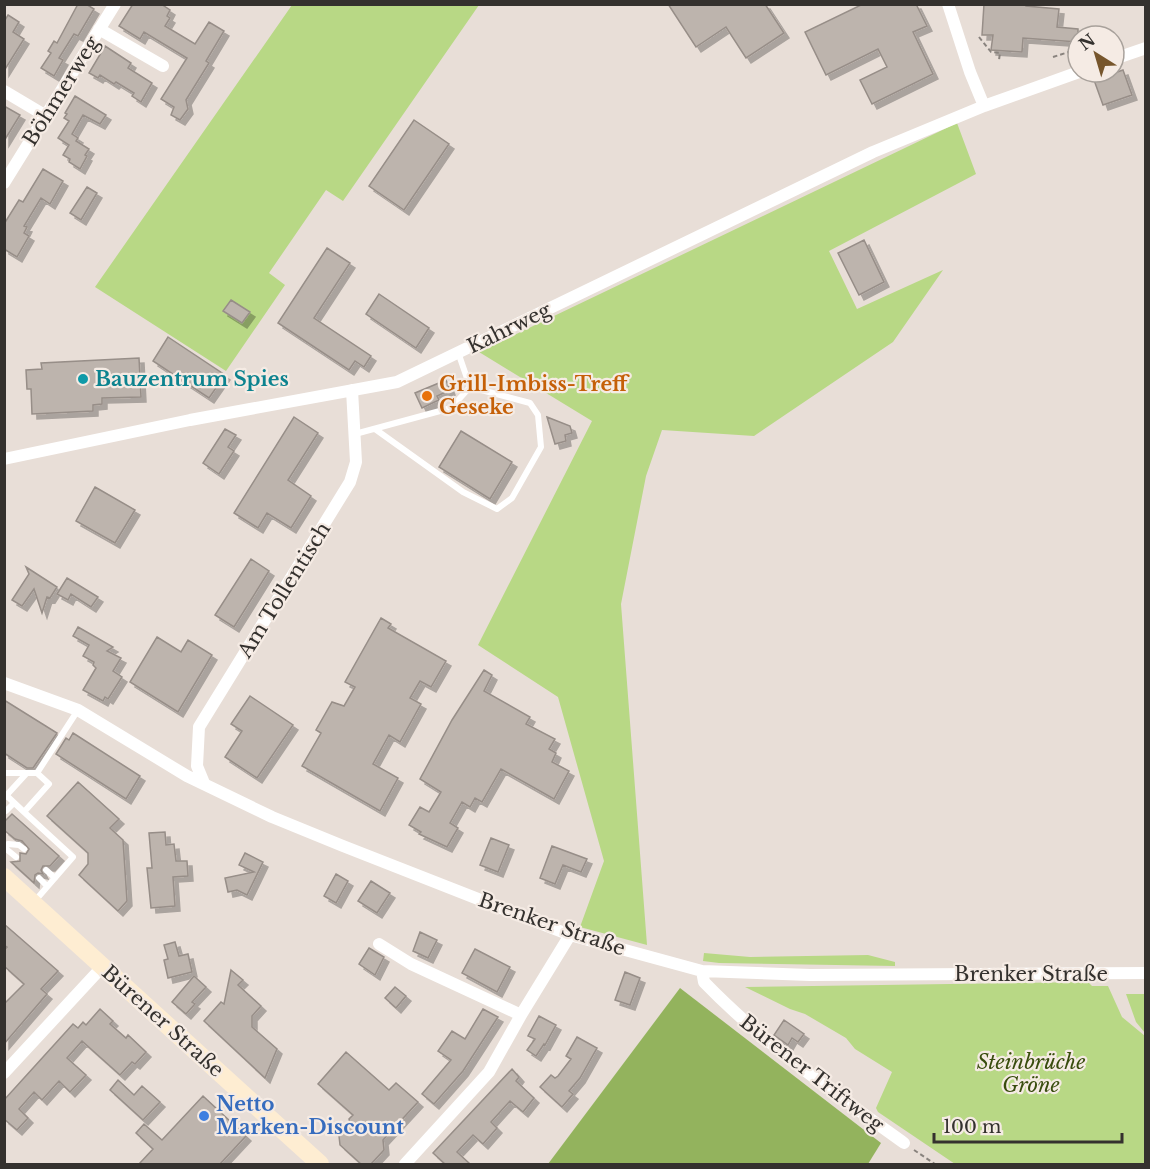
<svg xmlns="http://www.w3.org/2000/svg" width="1150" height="1169" viewBox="0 0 1150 1169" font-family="'Libre Baskerville',serif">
<defs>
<filter id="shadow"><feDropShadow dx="5" dy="5" stdDeviation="0" flood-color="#0004"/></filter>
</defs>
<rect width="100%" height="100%" fill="#e8ded7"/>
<path fill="#b8d885" d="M292 5H479L343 201 326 190 269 273 285 285 226 371 95 287Z
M957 123 976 174 829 251 857 309 943 270 893 342 754 436 662 430 646 476 621 604 647 945 580 927 604 861 558 697 478 645 592 421 479 352Z
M704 953 750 957 868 955 895 962V966L719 963 703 961Z
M1088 982 1092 986H1108L1122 1017 1145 1036V1164H955L878 1112 876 1108 892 1072 855 1049 846 1038 805 1014 790 1009 745 987Z
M1126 994H1145V1033L1136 1022Z"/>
<path fill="#93b35d" d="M680 988 881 1143 868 1164H548Z"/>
<path fill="#bdb4ad" stroke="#978e88" stroke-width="1.5" filter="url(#shadow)" d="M78 4H86L94 9 78 36 74 34 59 58 63 60 54 76 41 68 51 53 48 51 54 41 57 43Z
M133 4H161L170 10 167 16 170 18 165 26 195 44 209 22 224 31 206 61 209 63 186 100 188 109 180 120 171 115 174 107 161 99 187 58 144 32 140 39 119 26Z
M668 4H765L784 33 746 58 726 27 696 47Z
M863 4H916L927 26 913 32 933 74 872 104 860 80 887 67 878 49 826 75 805 32Z
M984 4H1026V6L1059 9 1057 27 1078 29V42L1023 38 1022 52 991 50 993 35H982Z
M8 15 19 22 13 32 24 39 4 71V22Z
M105 46 131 63 128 68 152 83 141 102 132 96 134 93 116 82 114 84 100 75 98 78 89 73Z
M1123 70 1132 95 1103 105 1094 80Z
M75 96 106 115 100 124 83 115 72 134 78 138 76 141 89 149 85 155 87 156 80 169 69 162 70 159 63 155 69 145 58 138 69 121 64 118 67 114 65 113Z
M4 106 20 115 4 141Z
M414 120 449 144 404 210 369 186Z
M43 169 63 181 50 204 41 198 24 226 27 227 24 233 29 236 17 257 4 249V224L19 200 23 202Z
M87 187 97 193 81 220 70 213Z
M864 240 884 282 859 295 838 253Z
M327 248 350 263 314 318 371 356 364 367 355 361 349 370 278 323Z
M379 294 429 328 416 348 366 314Z
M231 300 250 312 242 323 223 311Z
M168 337 225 375 209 398 153 361Z
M139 358 141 397 102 398V404L93 405V411L32 414 31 389H27L26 370 42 369 41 363Z
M446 380 450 390 437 396 439 400 422 408 415 393Z
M294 417 318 433 288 480 311 496 291 528 267 513 258 528 234 513Z
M547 417 570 426 572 433 565 435 566 441 555 444Z
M225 429 236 435 228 447 234 451 219 474 203 463Z
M461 431 512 462 490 499 439 467Z
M95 487 135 510 115 543 76 521Z
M251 559 269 571 234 627 215 615Z
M26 567 57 587 50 598 47 597 42 613 34 589 22 606 12 600 29 574Z
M67 578 98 597 91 607 71 594 68 600 57 594Z
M381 618 391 624 388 628 446 661 431 687 420 681 410 698 421 704 400 742 389 735 373 764 398 778 380 811 302 766 321 733 316 730 332 702 344 706 355 687 345 682Z
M78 627 113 647 107 651 121 658 113 671 122 677 108 699 105 697 103 701 83 690 96 668 93 665 94 662 83 656 89 645 73 636Z
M157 637 181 652 188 640 212 655 178 712 130 682Z
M484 670 492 675 484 691 530 717 526 724 555 739 549 749 556 753 552 762 569 771 554 799 501 769 482 802 475 798 470 807 462 802 450 823 458 828 447 847 419 834 421 832 409 825 420 807 429 812 441 792 420 779 452 720Z
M250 696 293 725 257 778 225 757 242 731 231 724Z
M4 700 57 733 33 768H27L4 753Z
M73 733 140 776 126 799 56 754 66 738 69 740Z
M78 782 119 819 110 828 123 840 127 901 118 911 79 875 88 864V853L47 816Z
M12 814 59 856 50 866H43L41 870 43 874 38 873 35 875 34 883 11 862 20 861V853L26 854 29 849 22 841 15 839 4 830V822Z
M165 832 166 845 174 844 176 861H187L188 876 173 877 175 906 151 908 147 868H152L149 833Z
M491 838 509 845 498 872 480 865Z
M552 846 587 859 581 872 563 865 555 884 540 878Z
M245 853 263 862 247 895 237 890 228 892 225 878 254 872 239 865Z
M336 874 348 881 336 903 324 896Z
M371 881 390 893 377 913 358 901Z
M4 924 58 971 41 989 47 994 4 1044V1004L24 984 4 966V950L7 947 4 945Z
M420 932 437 940 428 958 413 951Z
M175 942 179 956 188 954 192 972 168 978 164 960 168 959 164 945Z
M369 948 384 957 375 975 359 964Z
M475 949 510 967 497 992 462 973Z
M231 970 243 980 238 985 261 1006 252 1016V1027L277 1049 265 1078 204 1021 221 1002 224 1004Z
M625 972 640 978 630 1005 615 1000Z
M194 976 206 987 192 1002 195 1004 186 1014 172 1002Z
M395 987 406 996 396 1008 385 998Z
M100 1009 113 1021 110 1024 126 1038 128 1035 146 1052 135 1064 132 1062 120 1075 82 1041 67 1058 86 1075 70 1092 59 1081 42 1100 34 1092 19 1109 28 1118 17 1130 4 1119V1100L73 1024 78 1028 83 1022 86 1025Z
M483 1009 498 1017 463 1071 434 1104 422 1094 451 1060 438 1051 452 1031 465 1039Z
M539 1016 556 1025 545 1045 544 1044 536 1056 527 1050 535 1039 528 1036Z
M784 1020 804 1034 798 1042 792 1038 788 1045 774 1035Z
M577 1037 597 1048 580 1078 569 1091 573 1094 562 1107 540 1087 551 1075 555 1078 558 1076 571 1059 566 1056Z
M346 1052 389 1090 396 1083 418 1102 383 1140 384 1150 371 1164H361L340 1145 339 1136 350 1123 349 1119 353 1115 318 1084Z
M512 1069 519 1077 516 1081 534 1098 523 1112 510 1101 491 1122 497 1128 483 1144 473 1135 457 1152 470 1164H445L433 1153Z
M118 1080 134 1095 142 1086 160 1102 143 1120 110 1090Z
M203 1096 246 1136 220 1164H139L153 1149 136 1133 144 1124 162 1140Z"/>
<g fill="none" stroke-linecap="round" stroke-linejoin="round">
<path stroke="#89837e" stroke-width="2" stroke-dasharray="4.5 3" stroke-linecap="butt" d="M979 37 991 52 1000 53 999 60
M1053 57 1078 49
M914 1150 935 1164"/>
<path stroke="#fff" stroke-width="6" d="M375 429 463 492 497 509 512 498 541 447 538 415 530 403 470 387
M355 434 451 408 470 387 458 352
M4 773H37L78 710
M7 796 24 812
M4 798 26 774
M6 811 14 803
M8 844 19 845 24 849
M5 848 16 857
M46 870 55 878
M39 878 47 886
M34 902 73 857 24 812 49 784 37 773"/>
<path stroke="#fff" stroke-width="12" d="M948 4 970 72 984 106
M99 29 163 66
M1114 59 1146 48
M4 91 46 116
M4 183 115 4
M4 459 190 420 397 382 873 152 984 106 1079 72
M4 683 78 710 187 776 272 817 343 846 570 935 702 971 810 975 1146 973
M204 783 197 766 199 727 350 482 356 462 352 390
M379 944 411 964 521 1015
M702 971 704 982C765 1045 833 1092 904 1143
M4 1073 103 966
M405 1164 489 1072 521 1015 570 935"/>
<path stroke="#feedd2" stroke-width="18" d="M4 877 320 1164"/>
</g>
<circle fill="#0f9aa8" stroke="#f5ebe4" stroke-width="2" cx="83" cy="379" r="6"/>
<circle fill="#e8710a" stroke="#f5ebe4" stroke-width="2" cx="427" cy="396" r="6"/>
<circle fill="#3f7fe0" stroke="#f5ebe4" stroke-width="2" cx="204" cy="1116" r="6"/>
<g text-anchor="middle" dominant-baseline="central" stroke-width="4.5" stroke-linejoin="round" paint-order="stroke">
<g font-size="20" fill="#34312e" stroke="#f5ebe4">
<text transform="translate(61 91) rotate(-58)">Böhmerweg</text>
<text transform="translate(509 328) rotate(-26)">Kahrweg</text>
<text transform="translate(284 590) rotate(-58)">Am Tollentisch</text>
<text transform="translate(552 924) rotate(19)">Brenker Straße</text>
<text x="1031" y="974">Brenker Straße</text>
<text transform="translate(163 1021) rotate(42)">Bürener Straße</text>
<text transform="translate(812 1073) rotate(38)">Bürener Triftweg</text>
</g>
<g font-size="20" font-weight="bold" fill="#0d838f" stroke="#f5ebe4" text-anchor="start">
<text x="95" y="379">Bauzentrum Spies</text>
</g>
<g font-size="20" font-weight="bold" fill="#c56008" stroke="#f5ebe4" text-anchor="start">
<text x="439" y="384">Grill-Imbiss-Treff<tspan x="439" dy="23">Geseke</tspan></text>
</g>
<g font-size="20" font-style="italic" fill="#394d0e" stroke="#f5ebe4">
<text x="1031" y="1062">Steinbrüche<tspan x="1031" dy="23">Gröne</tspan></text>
</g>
<g font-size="20" font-weight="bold" fill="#366cbe" stroke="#f5ebe4" text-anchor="start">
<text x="216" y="1104">Netto<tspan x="216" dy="23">Marken-Discount</tspan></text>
</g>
</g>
<rect width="1150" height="1169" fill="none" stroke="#34312e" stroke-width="12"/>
<g transform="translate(1096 54) rotate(323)"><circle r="28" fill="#f5ebe4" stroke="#a8a19b" stroke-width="1.5"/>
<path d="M0-4.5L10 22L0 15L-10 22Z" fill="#77562c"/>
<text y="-9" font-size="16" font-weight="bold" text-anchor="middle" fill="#34312e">N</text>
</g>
<path d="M934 1133v9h188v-9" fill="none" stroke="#34312e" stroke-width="3"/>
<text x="943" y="1133" font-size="18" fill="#34312e" stroke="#f5ebe4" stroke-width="4.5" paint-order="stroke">100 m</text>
</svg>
